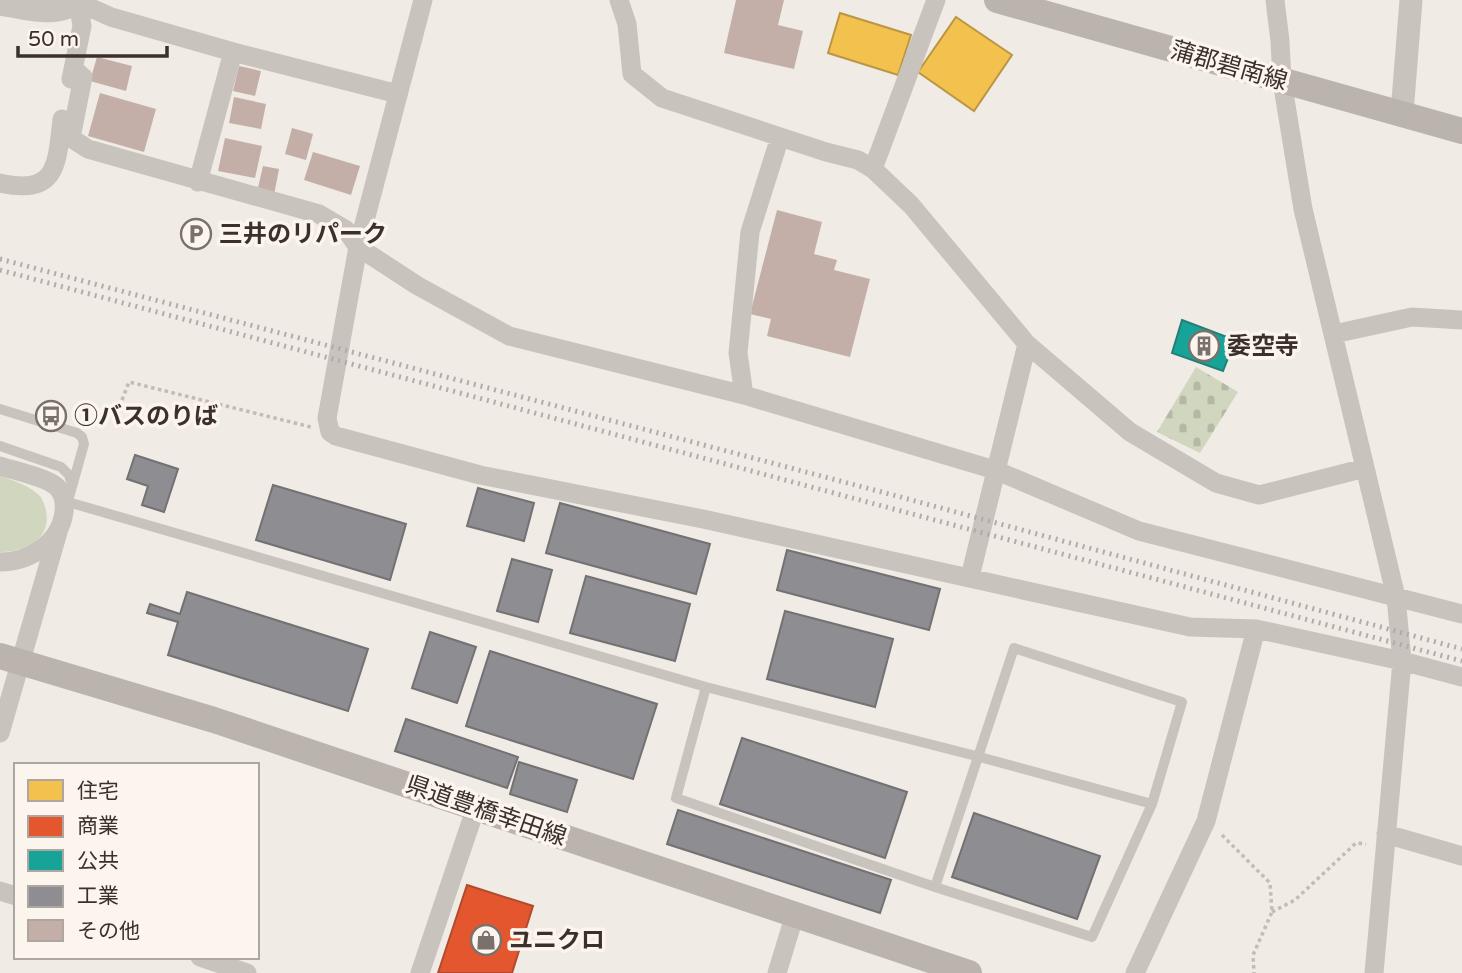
<svg xmlns="http://www.w3.org/2000/svg" width="1462" height="973" viewBox="0 0 1462 973" font-family="'Varela Round','Noto Sans JP',sans-serif">
<defs>
<pattern id="cemetery-stones" width="16" height="16" patternUnits="userSpaceOnUse" patternTransform="scale(1.75)"><rect width="16" height="16" fill="#d1d6bf"/><path d="M2 7V4a2 2 0 0 1 4 0v3zM10 15v-3a2 2 0 0 1 4 0v3z" fill="#b4b8a4"/></pattern>
</defs>
<rect width="100%" height="100%" fill="#f0ebe5"/>
<path fill="#d1d6bf" d="M0 476C13 480 30 486 40 496 43 500 45 506 46 511 52 539 24 552 0 552Z"/>
<path fill="url(#cemetery-stones)" d="M1196 367 1238 392 1200 453 1157 432Z"/>
<path fill="#f2c14e" stroke="#bb9644" stroke-width="2" d="M840 13 911 35 898 75 828 53Z
M956 17 1012 55 974 111 918 72Z"/>
<path fill="#e4572e" stroke="#b14b2d" stroke-width="2" d="M467 885 533 906 512 973H438Z"/>
<path fill="#17a398" stroke="#228077" stroke-width="2" d="M1182 320 1235 340 1223 371 1172 353Z"/>
<path fill="#8d8d92" stroke="#747173" stroke-width="2" d="M135 455 178 469 164 512 142 505 148 486 127 479Z
M273 485 406 524 390 580 256 540Z
M478 488 534 503 524 541 467 526Z
M560 503 710 544 696 594 546 553Z
M787 550 940 589 929 630 777 590Z
M512 559 552 570 538 622 497 611Z
M586 576 690 604 675 661 570 633Z
M187 592 368 649 348 711 168 655 178 622 147 613 150 604 180 614Z
M785 611 893 639 875 707 767 679Z
M430 632 476 647 457 703 412 688Z
M490 651 657 704 633 779 466 726Z
M406 719 518 757 507 788 395 751Z
M742 738 907 792 885 858 720 804Z
M519 762 577 780 567 812 510 794Z
M678 810 891 880 880 913 667 844Z
M974 813 1100 856 1077 919 952 877Z"/>
<path fill="#c3afa7" d="M736 0H784L778 25 803 31 794 69 724 53Z
M97 57 132 66 126 91 90 81Z
M239 66 261 71 255 96 233 91Z
M100 93 156 109 144 152 88 136Z
M234 97 266 104 261 129 229 123Z
M292 128 313 134 306 160 285 154Z
M225 138 262 146 255 178 218 171Z
M313 152 360 166 351 195 304 180Z
M263 166 279 169 274 195 257 192Z
M777 210 822 222 814 254 837 260 834 270 870 279 850 357 767 336 771 319 750 314Z"/>
<g fill="none" stroke-linecap="round" stroke-linejoin="round">
<path stroke="#c2bbb6" stroke-width="3.5" stroke-dasharray="3.5 3.5" stroke-linecap="butt" d="M122 400 129 382 311 427
M1222 835 1270 883 1272 912 1253 955 1254 973
M1272 912 1295 900 1356 843 1366 844"/>
<path stroke="#c9c3be" stroke-width="10" d="M0 409 77 433 82 437 84 444 68 501
M0 446 61 467 69 475 72 485
M68 502 706 687 980 757 1152 804 1092 937 935 887 676 798 706 687
M935 887 1014 648 1182 702 1152 804"/>
<path stroke="#c9c3be" stroke-width="19" d="M423 0 358 247 327 418 330 432 336 436 480 475 703 519 1190 627 1256 629 1402 661 1462 677
M619 0 627 24 632 74 662 98 826 152 858 160 873 169 911 205 1027 344 1130 432 1216 483 1259 495 1365 468
M1275 0 1280 41 1282 81 1303 209 1396 597 1402 661 1374 973
M78 2 111 17 233 52 398 94
M74 69 83 77 71 138 88 149 319 214 346 230 358 247 418 286 509 336 744 395 995 470 1139 531 1462 614
M71 79 82 26 78 2
M873 169 936 0
M198 182 233 52
M0 183C57 196 57 165 62 119
M1334 334 1412 317 1462 320
M744 395 738 353 750 232 780 137
M0 466C15 471 46 477 57 487 64 494 65 503 64 512 60 543 29 562 0 562
M970 577 1027 344
M0 733 58 532
M1386 834 1462 856
M0 891 16 896
M200 957 247 973
M420 973 476 807
M777 973 795 914
M1135 973 1206 821 1256 629"/>
<path stroke="#c9c3be" stroke-width="23" d="M0 4C27 8 57 19 79 0
M1402 113 1411 0"/>
<path stroke="#bab3ae" stroke-width="26" d="M997 0 1462 131
M0 656 214 720 969 973"/>
<path stroke="#b1aca8" stroke-width="5" stroke-dasharray="2 5" stroke-linecap="butt" d="M0 259 893 495 1462 649
M0 270 1462 661"/>
</g>
<defs>
<g id="parking-ring" transform="scale(1.575)"><circle r="9.5" fill="#fbf5ee" stroke="#7a716c" stroke-width="1.5"/><path d="M-3.5-5.5H1a3.5 3.5 0 0 1 0 7H-1V5.5H-3.5ZM-1-3.4V-.6H.8a1.4 1.4 0 0 0 0-2.8Z" fill="#7a716c"/></g>
<g id="building-ring" transform="scale(1.575)"><circle r="9.5" fill="#fbf5ee" stroke="#7a716c" stroke-width="1.5"/><path d="M-4-6H4V6H1V3H-1V6H-4ZM-2.5-4.3h1.7v1.8h-1.7ZM.8-4.3h1.7v1.8H.8ZM-2.5-1h1.7V.8h-1.7ZM.8-1h1.7V.8H.8Z" fill="#7a716c"/></g>
<g id="bus-ring" transform="scale(1.575)"><circle r="9.5" fill="#fbf5ee" stroke="#7a716c" stroke-width="1.5"/><path d="M-5-6H5V4H4V6H2V4H-2V6H-4V4H-5ZM-3.5-4V0h7V-4ZM-3.5 1.2v1.5H-2V1.2ZM2 1.2v1.5H3.5V1.2Z" fill="#7a716c"/></g>
<g id="shop-ring" transform="scale(1.575)"><circle r="9.5" fill="#fbf5ee" stroke="#7a716c" stroke-width="1.5"/><path d="M-5-2.5h2.3a2.7 3.5 0 0 1 5.4 0H5L5.5 6h-11ZM-1.5-2.5h3a1.5 2.3 0 0 0-3 0Z" fill="#7a716c"/></g>
</defs>
<g fill-rule="evenodd">
<use href="#parking-ring" x="196" y="234"/>
<use href="#building-ring" x="1204" y="346"/>
<use href="#bus-ring" x="51" y="416"/>
<use href="#shop-ring" x="486" y="940"/>
</g>
<g text-anchor="middle" dominant-baseline="central" stroke-width="7" stroke-linejoin="round" paint-order="stroke">
<g font-size="24" fill="#3b302b" stroke="#fbf5ee">
<text transform="translate(1229 66) rotate(16)">蒲郡碧南線</text>
<text transform="translate(486 811) rotate(19)">県道豊橋幸田線</text>
</g>
<g font-size="24" font-weight="bold" fill="#3b302b" stroke="#fbf5ee" text-anchor="start">
<text x="219" y="234">三井のリパーク</text>
<text x="1227" y="346">委空寺</text>
<text x="74" y="416">①バスのりば</text>
<text x="509" y="940">ユニクロ</text>
</g>
</g>
<rect x="14" y="763" width="245" height="196" fill="#fbf5ee" stroke="#aea6a0" stroke-width="2"/>
<rect x="28" y="780" width="35" height="21" fill="#f2c14e" stroke="#aea6a0" stroke-width="2"/>
<text x="77" y="798" font-size="21" fill="#3b302b">住宅</text>
<rect x="28" y="816" width="35" height="21" fill="#e4572e" stroke="#aea6a0" stroke-width="2"/>
<text x="77" y="833" font-size="21" fill="#3b302b">商業</text>
<rect x="28" y="850" width="35" height="21" fill="#17a398" stroke="#aea6a0" stroke-width="2"/>
<text x="77" y="868" font-size="21" fill="#3b302b">公共</text>
<rect x="28" y="886" width="35" height="21" fill="#8d8d92" stroke="#aea6a0" stroke-width="2"/>
<text x="77" y="903" font-size="21" fill="#3b302b">工業</text>
<rect x="28" y="920" width="35" height="21" fill="#c3afa7" stroke="#aea6a0" stroke-width="2"/>
<text x="77" y="938" font-size="21" fill="#3b302b">その他</text>
<path d="M18 46v10h149v-10" fill="none" stroke="#3b302b" stroke-width="3.5"/>
<text x="28" y="46" font-size="21" fill="#3b302b" stroke="#fbf5ee" stroke-width="5" paint-order="stroke">50 m</text>
</svg>
